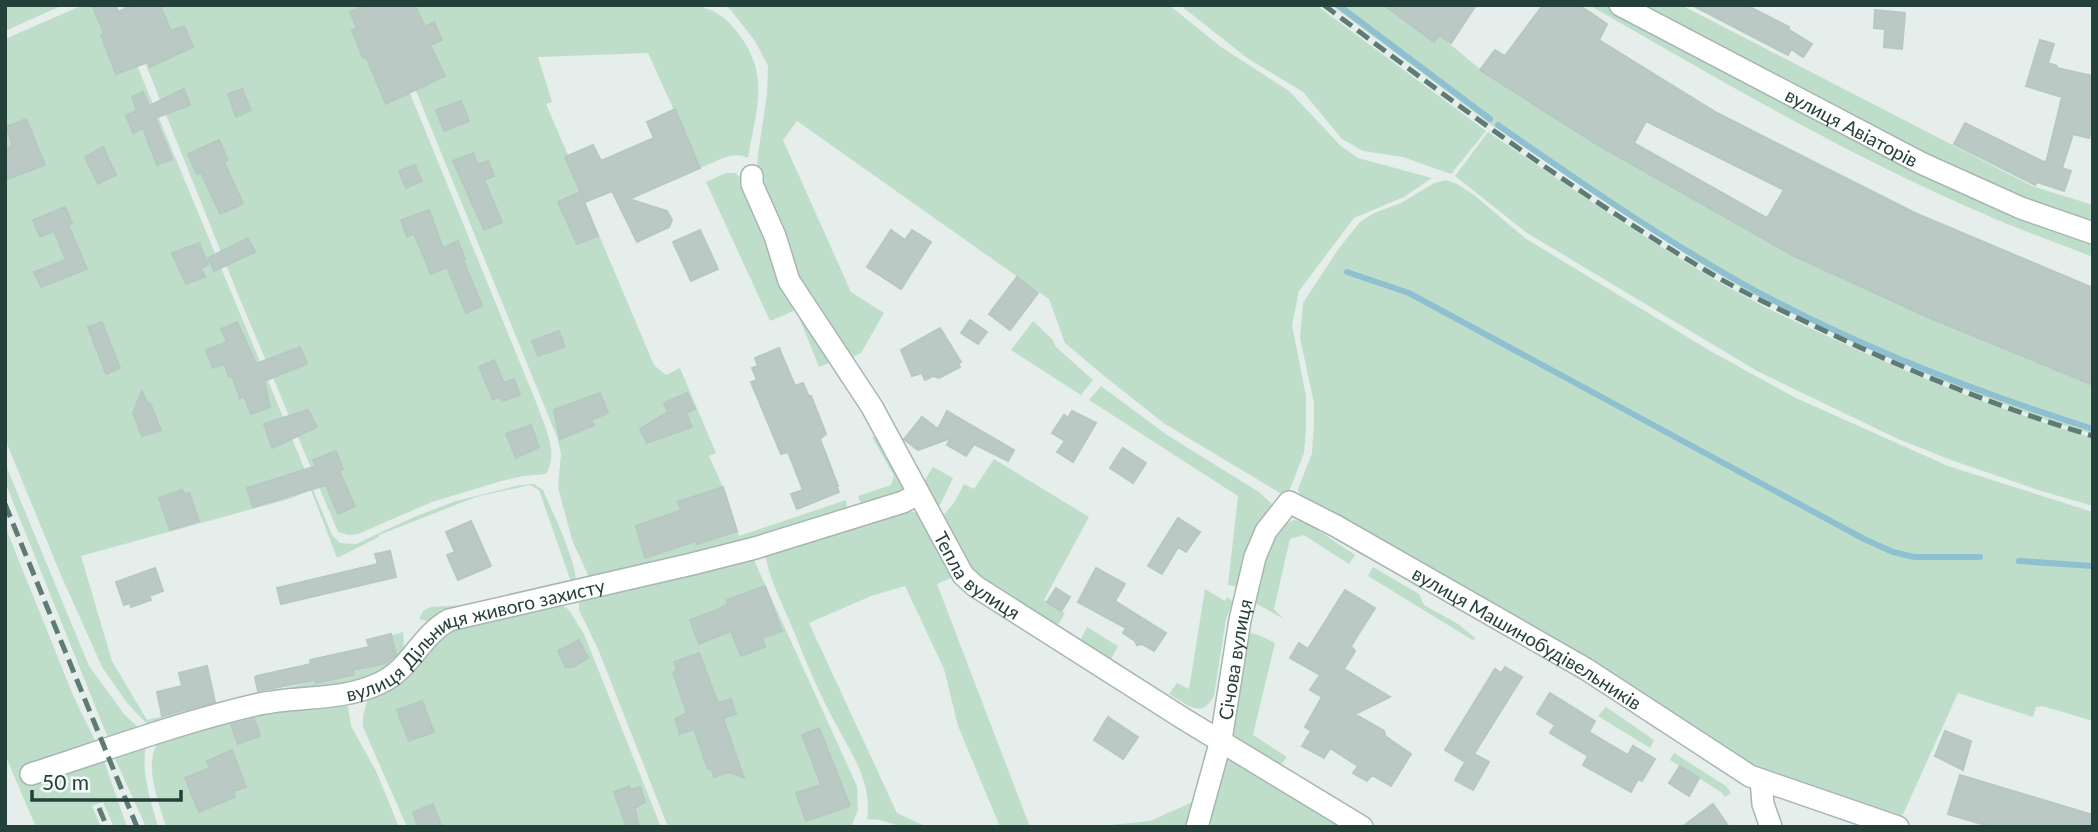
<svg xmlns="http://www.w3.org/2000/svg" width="2098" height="832" viewBox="0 0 2098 832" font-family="Lato,sans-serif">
<rect width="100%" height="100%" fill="#e5eeeb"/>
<path fill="#bfdeca" d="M5 5H63L5 31Z
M83 5H108L126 39 332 535 340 543 356 544 414 517 456 501 520 485 534 484 543 490C551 509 581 570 575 586L428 621 419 619 424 610 431 607 467 605 544 591 571 582 539 490 530 485 476 497 379 535V537L337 558 311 490 289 499 81 556 112 661 147 720 315 681 316 684 355 676 354 671 398 661 392 635 403 632C405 649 405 665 389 674 349 697 300 692 257 701 225 708 179 728 147 724L127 703 102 667 60 573 5 439V39Z
M122 5H374L538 407C545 428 559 453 546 474L523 476 498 482 432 502 358 534 349 535 338 532 239 297Z
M381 5H693C714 9 725 16 738 33 771 76 756 109 748 158 732 150 717 162 700 168L648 53 538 57 552 102 546 104 568 155 566 157 654 365 666 375 680 368 716 453 709 456 723 487 739 536 846 500 848 514 794 530 590 579 572 540 558 487 561 453 557 437Z
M723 5H1169L1221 47 1289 91 1341 146 1358 158 1432 178 1404 197 1354 218 1299 291 1292 325 1306 396V430L1304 453 1289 492 1285 496 1165 424 1104 376 1065 343 1049 299 797 121 783 140 851 292 884 313 861 353 847 360 795 280 756 182 758 154 767 94 768 66 755 41 730 9Z
M1180 5H1316L1486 131 1451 174 1403 157 1363 151 1342 139 1303 92 1247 58Z
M1331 5H1384L1433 42 1439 35 1481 70 1596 144 1930 318 2093 385V434L2046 420 1935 378 1756 296 1706 267 1617 210 1493 126Z
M1589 5H1609L1917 169 2093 240V257C2056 242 2019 230 1984 214 1847 155 1718 79 1589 5Z
M1635 5H1681L2032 186 2093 205V225C1933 168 1785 83 1635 5Z
M1488 132C1573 189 1658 249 1748 298 1773 312 1799 323 1825 335 1912 375 2001 411 2093 438V506L2038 490 1951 460 1898 439 1757 371 1527 233 1455 176Z
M726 173H735L749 185 831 362 819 367 796 310 770 321 706 182Z
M1446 180 1457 184 1474 195 1525 238 1712 352 1796 398 1948 466 2093 512V721L2042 706 2036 707 2033 717 1958 693 1900 821 1752 765 1300 497 1298 489 1312 453 1314 422V403L1300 338 1303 303 1339 248 1360 222 1374 213 1401 203 1434 183Z
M1033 321 1053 340 1056 347 1093 380 1081 395 1011 350Z
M1101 386 1167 435 1259 492 1273 505 1274 512C1246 540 1247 551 1238 587L1228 585 1238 496 1089 400Z
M879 436 906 488 904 495 862 506 858 496 891 485 894 476 872 437Z
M994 459 1089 517 1044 600 1065 613 1055 630 975 577 940 519 954 503 964 484 974 489Z
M5 463 89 666 124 714 143 732 110 743 5 482Z
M933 467 953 478 941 503 935 510 921 486Z
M905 509 920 514 958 575 937 584 1030 827H1000L958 726 944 669 905 586 871 596 809 623 897 813 927 827H903L880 820 867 819C873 780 848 749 831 715 816 687 804 656 792 627 782 602 768 578 765 551Z
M1293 520 1304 521 1355 555 1349 564 1304 535 1290 539 1274 609 1284 619 1257 604 1253 599C1261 570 1264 535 1293 520Z
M5 526 73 695 102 755 127 827H114L103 802 92 806 101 827H36L5 755Z
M753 558 857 786 858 810 851 827H668L598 649 579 610V599Z
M1373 567 1419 594 1424 605 1458 624 1475 638 1474 641 1368 576Z
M1205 589 1225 601 1227 597 1233 602 1226 619 1214 696C1201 720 1187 704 1169 694L1177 683 1189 689Z
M561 604 569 610 584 634 661 827H407L363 727V716L367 701 431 639 460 624Z
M1087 627 1118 646 1109 663 1078 645Z
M1246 632 1259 635 1275 643 1253 735 1287 757 1277 769 1238 743 1231 728Z
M342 700 348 707 351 726 376 771 399 827H166C159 802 141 761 161 739L219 720Z
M1606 707 1654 740 1650 748 1598 716Z
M146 743C141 773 150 798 158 827H146L111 750Z
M1674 753 1726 786 1731 793 1725 797 1721 792 1670 760Z
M1233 755 1351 827H1202L1224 758Z
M1197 800 1192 827H1091L1150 821Z"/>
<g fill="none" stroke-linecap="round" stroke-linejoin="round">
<path stroke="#8fc0d1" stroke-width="6" d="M1338 5 1490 119
M1498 125C1567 173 1635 220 1707 263 1826 335 1960 387 2093 429
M1347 272 1409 293 1864 539 1893 552 1914 557H1980
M2019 561 2093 566"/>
</g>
<path fill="#bac9c4" stroke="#b7c7c2" stroke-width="2" fill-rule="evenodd" d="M92 5H116L118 12 133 5H160L171 31 184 26 193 47 150 67 148 62 116 74 101 35 104 33Z
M366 5H415L425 27 434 22 442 40 430 45 445 76 386 104 366 57 363 58 352 30 357 28 350 12Z
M1384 5H1476L1451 43 1439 35 1434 42Z
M1543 5H1579L1607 24 1599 40 1717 113 1915 213 2093 288V385L1930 318 1792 255 1596 144 1480 70 1495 50 1505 56ZM1646 121 1784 190 1767 218 1634 143Z
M1692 5H1746L1789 27 1788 29 1812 44 1803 57 1791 49 1788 55Z
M1875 10 1905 13 1902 49 1884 47 1885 29 1874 28Z
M2040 40 2054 44 2048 63 2057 66V68L2093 76V121L2089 138 2073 134 2062 168 2071 171 2064 191 2037 182 2035 185 1954 144 1965 123 2046 163 2062 97 2026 86Z
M184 89 190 105 155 118 172 159 157 165 143 128 133 133 126 115 137 111 132 97 143 92 149 106Z
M242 89 251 110 236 117 228 94Z
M461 101 469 121 444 131 436 110Z
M675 109 700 168 629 199 667 211 672 220 669 227 637 242 612 191 585 202 565 157 593 145 601 161 654 138 647 122Z
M26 119 45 165 5 180V149L13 146 6 127Z
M219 140 228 160 224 162 243 204 220 214 201 172 197 174 188 154Z
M103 147 116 175 98 184 85 157Z
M473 153 478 165 488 161 494 176 484 180 502 222 484 230 453 161Z
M415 165 422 181 406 188 399 171Z
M580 192 598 236 577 244 558 202Z
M65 207 72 223 68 225 87 269 41 287 34 272 66 260 54 231 40 237 33 220Z
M429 210 443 248 458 241 465 259 463 260 482 306 466 313 447 267 431 274 414 234 407 237 401 220Z
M700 230 718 269 691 281 673 242Z
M891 230 905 240 912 230 931 242 901 289 867 267Z
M248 238 255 252 214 271 208 258Z
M199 243 208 265 201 268 205 277 186 284 172 253Z
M1017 277 1038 293 1010 330 989 314Z
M970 320 987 332 978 344 961 333Z
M102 322 120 368 106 374 88 327Z
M237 322 256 364 300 347 307 364 264 381 270 407 251 414 244 396 240 398 232 376 229 377 224 364 213 368 206 350 227 342 221 329Z
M940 328 961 362 958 363 960 367 939 378 933 376 925 380 922 373 912 376 901 350Z
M559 331 565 347 538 356 532 341Z
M779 348 795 386 803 383 809 397 811 396 826 434 820 439 838 486H836L839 492 797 509 791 494 803 490 788 452 781 454 751 382 757 380 752 368 758 366 755 358Z
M494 360 504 383 514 379 520 395 502 401 501 397 493 399 479 367Z
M142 391 148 404 150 403 161 430 142 436 133 413Z
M600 393 608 413 591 420 594 425 560 439 554 410Z
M687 393 695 409 686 413 692 427 647 443 640 429 668 412 664 403Z
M308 410 317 427 272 448 264 424Z
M947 411 1014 450 1008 461 974 444 966 456 947 445 951 438 918 450 904 439 922 417 938 429Z
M1072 411 1096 423 1073 462 1057 452 1065 441 1052 433 1064 415 1068 418Z
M531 425 539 447 516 458 506 434Z
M1123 448 1146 463 1133 483 1110 468Z
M336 451 343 469 339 471 355 506 338 514 326 485 253 507 247 488 316 466 313 460Z
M723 487 737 531 697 544 696 541 645 558 636 526 682 510 677 502Z
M182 490 185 494 189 493 199 521 170 530 159 498Z
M1178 518 1200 532 1186 552 1178 547 1162 574 1148 566Z
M471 521 491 566 458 580 447 555 455 552 446 532Z
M390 551 396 577 281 604 277 588 378 564 375 554Z
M155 568 163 591 149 596 151 600 131 607 130 603 124 605 116 582Z
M1096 568 1125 584 1115 601 1166 633 1154 651 1142 644 1137 645 1135 641 1123 633 1126 628 1078 602Z
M765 586 782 631 762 638 765 647 741 656 731 631 699 644 690 620 719 609 728 603 727 600Z
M1056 588 1070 597 1061 611 1047 602Z
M1345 590 1375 608 1351 646 1355 651 1344 669 1390 697 1355 714 1384 731 1385 736 1411 754 1391 786 1372 775 1367 781 1353 773 1358 766 1330 748 1324 758 1302 746 1311 731 1305 727 1322 697 1310 690 1320 675 1290 658 1299 643 1308 649Z
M391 634 396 655 387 663 353 670 354 675 316 683 315 680 258 691 255 677 257 676 311 664 310 660 369 647 367 640Z
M579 640 588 658 573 667H566L558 651Z
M699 653 718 703 731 699 736 714 723 718 744 778 729 772 714 777 711 768 708 769 694 729 680 734 675 719 687 713 673 673 677 671 674 662Z
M207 666 215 702 162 716 157 692 182 686 179 673Z
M1505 667 1522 677 1474 754 1489 762 1473 790 1455 780 1465 762 1445 750 1495 669 1501 673Z
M1550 693 1595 721 1589 732 1628 755 1633 746 1655 759 1642 781 1638 779 1631 792 1583 765 1588 756 1550 733 1555 725 1537 714Z
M422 701 434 732 409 741 397 710Z
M1108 717 1138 737 1123 759 1094 740Z
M254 719 260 736 238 744 231 725Z
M819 728 850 806 806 821 796 793 821 785 802 735Z
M1945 731 1971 741 1963 770 1935 756Z
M232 750 246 787 233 791 235 797 199 812 185 778 210 768 207 761Z
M1680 766 1699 778 1689 796 1669 783Z
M1960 775 2093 815V827H1992L1948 814Z
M629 786 630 790 640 787 645 802 635 808 639 827H627L614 792Z
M433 804 442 827H418L413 812Z
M1713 804 1729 827H1682Z"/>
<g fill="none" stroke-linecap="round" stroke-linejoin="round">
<g stroke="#a7b6b3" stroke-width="24">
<g id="street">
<path id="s1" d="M1620 5 1921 163 2021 208 2093 233"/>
<path id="s2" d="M752 176V184L775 236 789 281 872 407 963 575 975 586 1184 719 1362 827"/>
<path id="s3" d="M31 774C105 750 179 723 255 705 296 695 341 702 380 683 411 669 419 637 449 620L692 564 755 548 903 502 918 494"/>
<path d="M1761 780 1763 804 1771 827"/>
<path id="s4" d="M1197 827 1221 740 1240 620 1255 557 1266 531 1289 502 1336 526 1586 669 1750 776 1898 827"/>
</g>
</g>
<use href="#street" stroke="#fff" stroke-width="21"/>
<path stroke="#5f7b76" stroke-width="5" stroke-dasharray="14 7" stroke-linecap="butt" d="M1324 5C1447 98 1572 191 1705 270 1743 293 1783 311 1823 330 1910 372 2000 408 2093 436
M5 504 137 827
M99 808 107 827"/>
</g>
<g text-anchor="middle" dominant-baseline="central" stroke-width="5" stroke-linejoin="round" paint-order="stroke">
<g font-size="19" fill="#24403b" stroke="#f6faf8">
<text stroke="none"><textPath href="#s1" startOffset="262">вулиця Авіаторів</textPath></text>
<text stroke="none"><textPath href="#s2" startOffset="464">Тепла вулиця</textPath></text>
<text stroke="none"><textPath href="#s3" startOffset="471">вулиця Дільниця живого захисту</textPath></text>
<text stroke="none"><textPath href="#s4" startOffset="616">вулиця Машинобудівельників</textPath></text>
<text stroke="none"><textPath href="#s4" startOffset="172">Січова вулиця</textPath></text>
</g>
</g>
<rect width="2098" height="832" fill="none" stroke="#24403b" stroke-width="14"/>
<path d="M32 790v10h149v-10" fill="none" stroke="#24403b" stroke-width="3.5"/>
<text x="42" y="790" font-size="21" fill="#24403b" stroke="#f6faf8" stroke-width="5" paint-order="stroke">50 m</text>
</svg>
